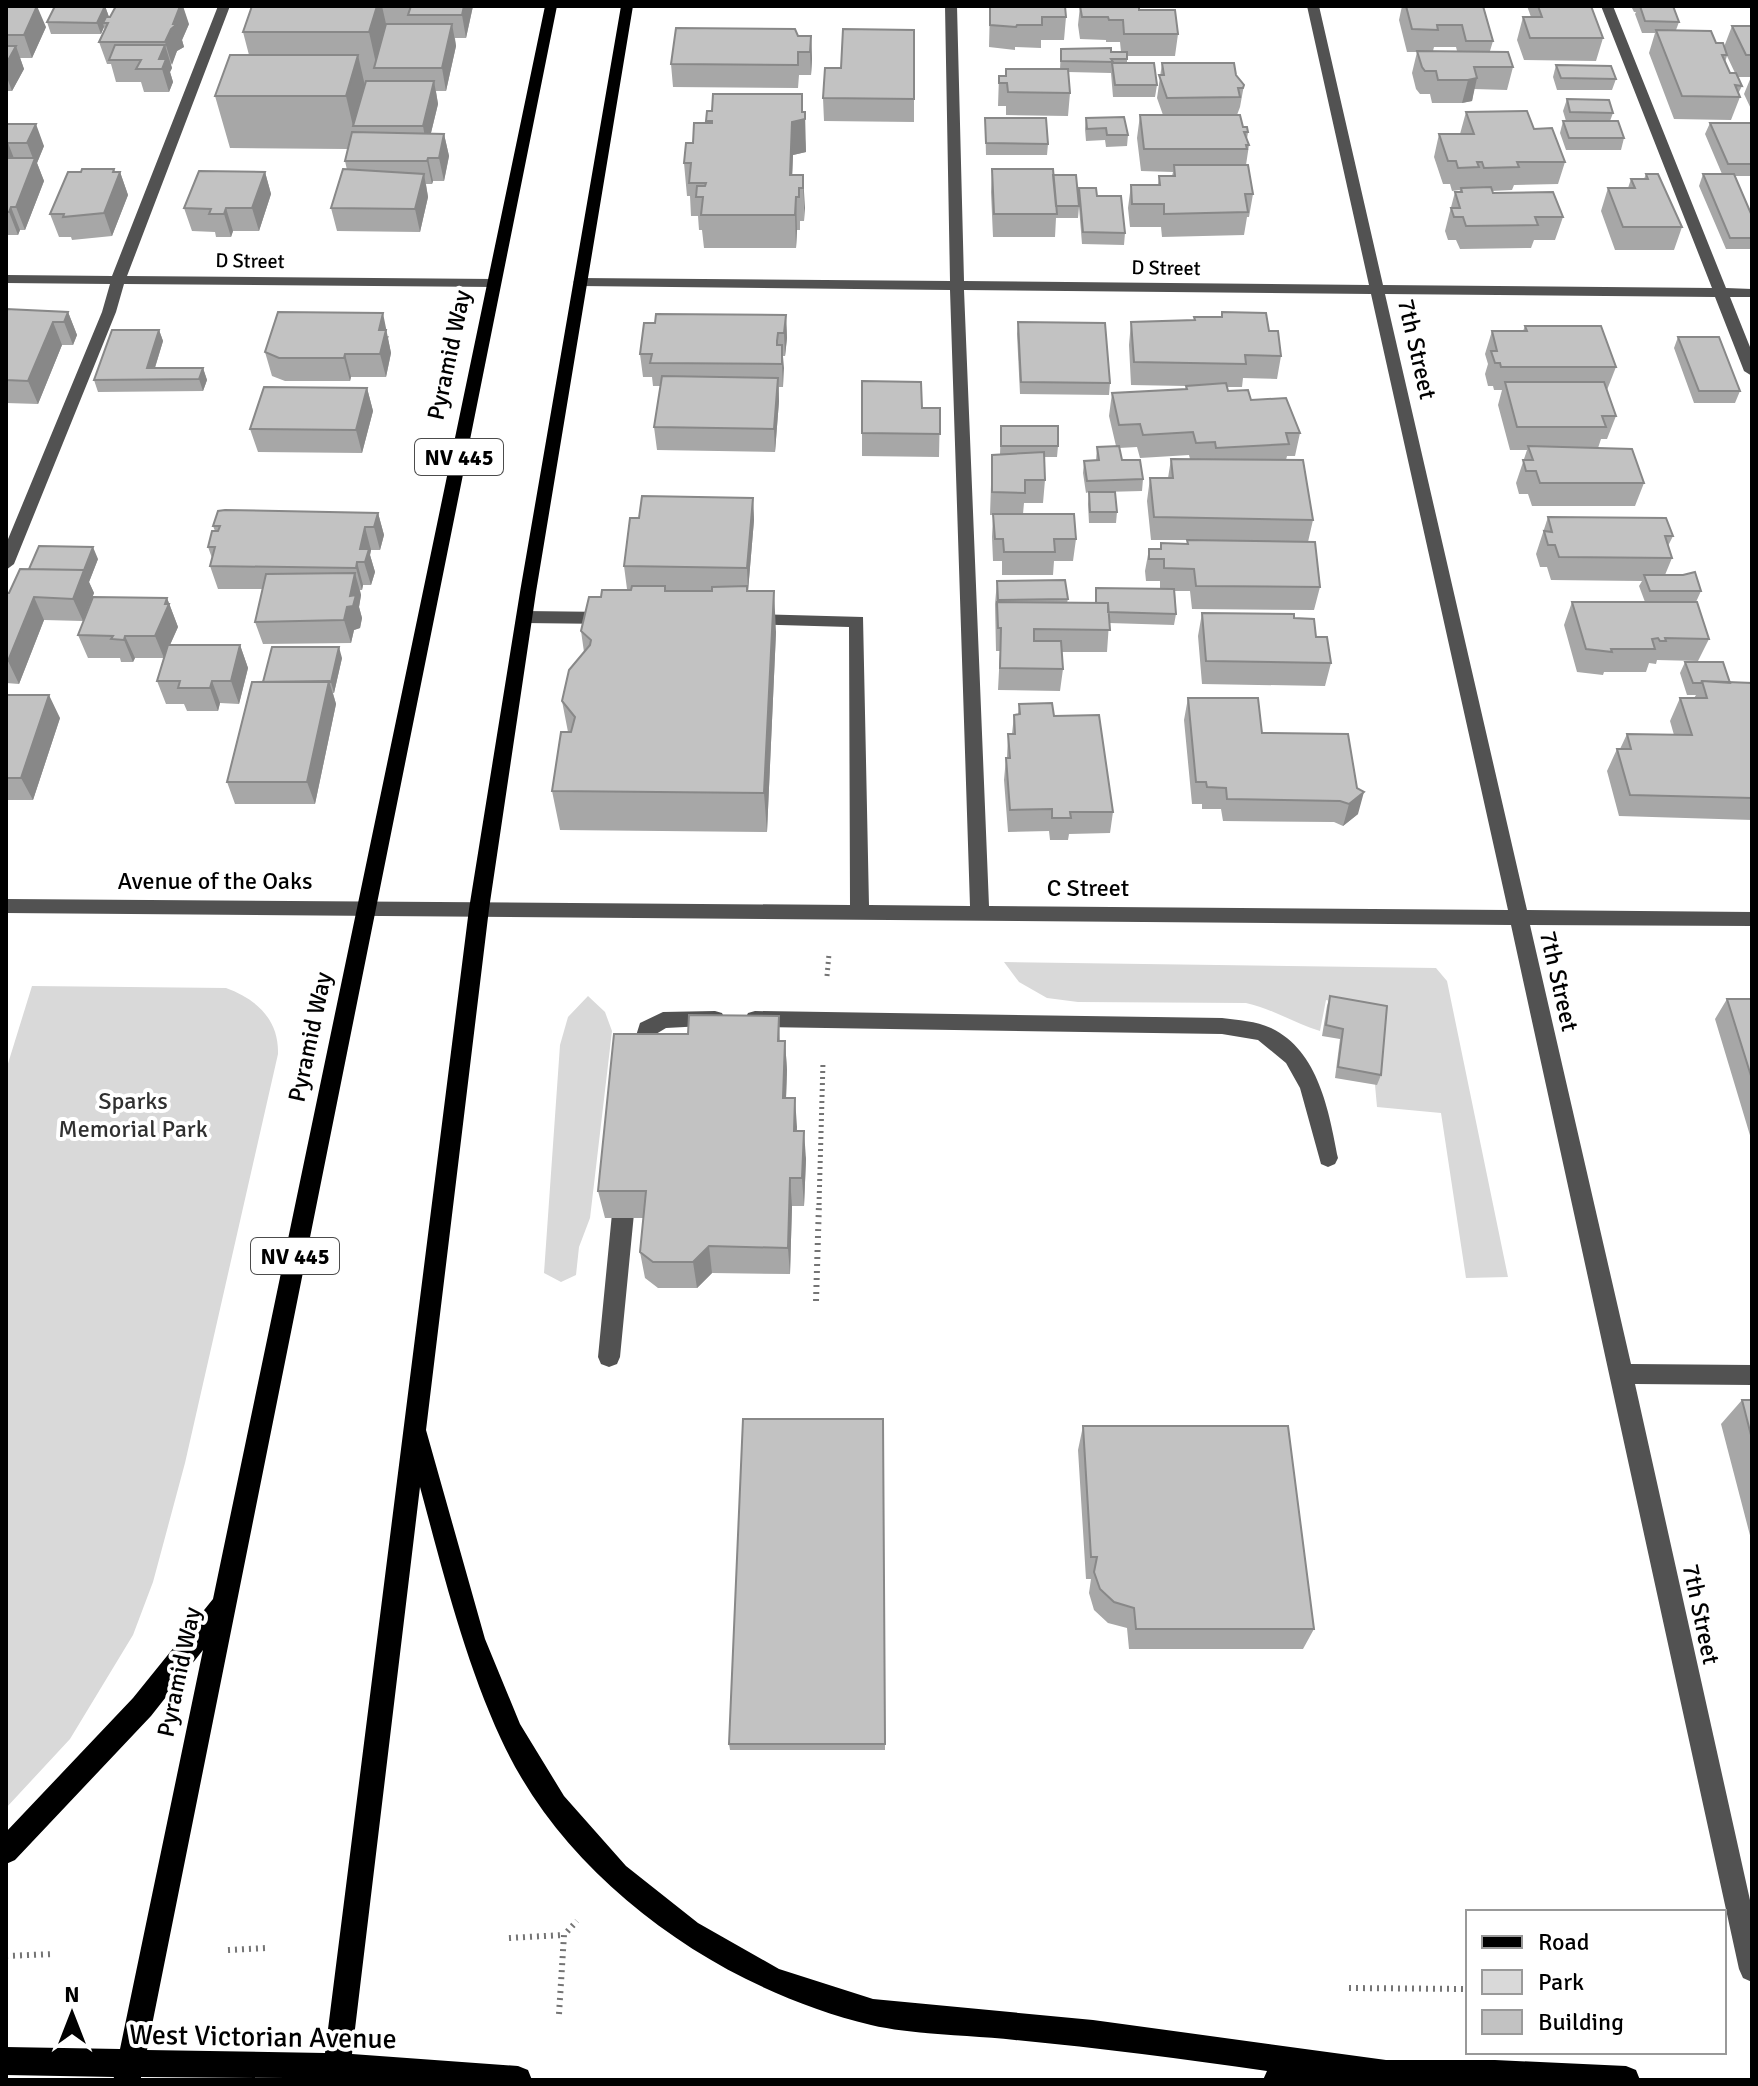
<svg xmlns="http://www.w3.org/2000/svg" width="1758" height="2086" viewBox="0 0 1758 2086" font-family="Signika,sans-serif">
<rect width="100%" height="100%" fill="#fff"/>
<path fill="#d9d9d9" d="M1004 962 1436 968 1447 981 1508 1277 1466 1278 1441 1113 1377 1107 1375 1085 1387 1013 1326 1000 1320 1031C1294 1023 1273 1009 1246 1003L1078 1002 1047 998 1019 982Z
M32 986 226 988C256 999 279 1019 278 1054L185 1463 153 1582 133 1635 70 1739 6 1808V1070Z
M588 996 605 1012 612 1031 590 1218 579 1247 576 1275 561 1282 544 1273 560 1045 568 1017Z"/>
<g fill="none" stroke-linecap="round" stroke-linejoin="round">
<path stroke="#747474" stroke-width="5" stroke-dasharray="2 4" stroke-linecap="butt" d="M827 976 829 954
M819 1205 823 1062"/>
<path stroke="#747474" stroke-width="6" stroke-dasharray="2 5" stroke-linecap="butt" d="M816 1301 819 1203
M509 1938 564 1935
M228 1950 267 1948
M6 1956 54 1954
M1349 1988 1468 1989
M559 2014 564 1935 577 1921"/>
<path fill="#525252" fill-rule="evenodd" d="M218 6H230L127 276 494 279 501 283 494 287 124 284 116 312 14 564 6 570V544L102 312 110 284 6 283V275L112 276Z
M945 6H957L964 281 1369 285 1307 6H1319L1383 285 1712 288 1601 6H1613L1726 288 1752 289V297H1730L1752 352V376L1744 371 1715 297 1385 294 1527 910 1752 912V926L1530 925 1631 1364 1752 1365V1385L1635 1384 1752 1909V1982L1743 1978 1739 1969 1511 925 6 913V899L850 905 849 627 743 624 741 620 749 614 863 617 869 905 970 906 950 290 580 286 573 282 580 278 950 281ZM964 290 1371 294 1508 910 989 906Z
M524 611 609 612 617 618 609 624 524 623 516 617Z
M715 1011 722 1013 725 1019 722 1025 666 1028 656 1034 646 1064 639 1066 632 1064 629 1058 640 1023 663 1012Z
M755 1011 1222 1018C1238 1020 1256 1021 1271 1028 1319 1051 1329 1112 1338 1158L1335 1164 1328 1167 1321 1164 1300 1088 1286 1063 1258 1040 1222 1034 755 1027 748 1025 745 1019 748 1013Z
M625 1184 632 1187 636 1193 620 1357 617 1364 609 1367 601 1364 598 1357 614 1193 618 1187Z"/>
<path fill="#000" fill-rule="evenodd" d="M545 6H557L147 2050 325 2053 469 909 520 592 621 6H633L536 592 489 909 426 1430 485 1639 520 1724 564 1796 626 1866 698 1923 779 1969 873 1999 1093 2020 1386 2060H1495L1626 2066 1636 2070 1640 2080H1263L1267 2071C1183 2059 1100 2048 1015 2040 972 2035 913 2035 871 2025 721 1989 567 1883 501 1739 464 1658 443 1572 420 1487L352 2054 518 2066 528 2070 532 2080 141 2077V2080H113L114 2077 6 2075V2047L120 2049 203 1650 151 1716 15 1860 6 1864V1832L133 1698 213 1599Z"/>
</g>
<path fill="#a7a7a7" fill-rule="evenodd" d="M6 6 46 27 32 58H20L24 69 12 91H6Z
M105 6 109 17 189 24 182 40 184 47 177 51 171 65 172 68 170 72 173 82 169 92H144L141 82H116L111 64H107L99 42 105 29 104 27 101 34H51L47 22Z
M252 6H473L466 38H455L456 46 446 91H436L438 104 431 133 444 134 449 156 444 181H433L432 184H426L428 197 420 232 337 231 331 208 347 170 345 161 348 149 230 148 215 96 249 55 243 32Z
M990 6 1066 17 1064 40H1041V48L1015 47V50L989 47Z
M1080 6H1139V10L1178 34 1175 56H1127V63L1157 85 1155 97H1113L1111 73 1068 72 1070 93 1068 116 1006 115V106H998L999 76 1060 69 1061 49 1121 52 1120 42H1106V40L1080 39 1078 25Z
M1402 6H1483L1493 41 1490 51 1513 67 1507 90 1474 89 1472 101 1462 103H1432L1430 94H1420L1416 89 1412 73 1417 52H1407L1399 20ZM1434 47H1456L1457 51H1433Z
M1527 6H1591L1603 38 1596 61 1524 60 1517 40 1523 17H1531Z
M1631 6H1673L1679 22 1676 30 1716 43 1724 47 1732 26H1752V111L1744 94 1751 77H1738L1742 86 1738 94 1740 97 1731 120 1674 119 1649 53 1655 33H1642L1635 14 1636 12H1634ZM1727 56 1735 73H1730L1725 62Z
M914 30V122L824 121 823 98 841 68Z
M798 36H811L812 59 811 75H799L798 88 673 87 671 64Z
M1162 63 1236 75 1244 85 1240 107 1237 115 1243 127 1248 132 1247 139 1249 145 1246 165 1253 194 1249 217H1247L1244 235 1162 237 1161 227H1130L1128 208 1131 185H1158L1159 176H1172L1173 172 1141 171 1137 138 1140 115H1163L1157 98Z
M1556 65 1616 79 1612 90H1557L1553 77Z
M1567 99 1613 113 1610 121 1624 138 1621 150H1566L1560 133 1563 121H1566L1563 111Z
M707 111 803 112 806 152 793 155 792 175H803L804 221H800V230H797L796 248H704L702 230H699L698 216H691L690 196H687L684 163 693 143 706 123Z
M1466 112 1534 129 1565 162 1558 184 1514 185 1512 190 1492 191 1493 193 1563 217 1555 240H1534L1531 248 1460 249 1456 240H1448L1445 231 1449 215 1455 192H1459L1460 190 1452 191 1450 184H1443L1434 157 1439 134H1460Z
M985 118 1048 144 1047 155H986Z
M1086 118 1128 135 1127 146 1106 147 1105 140 1086 141 1085 129Z
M1710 123H1752V176H1735L1752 216V249H1726L1699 186 1703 174H1722L1705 134Z
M6 124 44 146 37 163 44 181 25 230H20L18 235H6Z
M992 169 1053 175 1078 199 1079 188 1097 196 1125 233 1124 245 1082 244 1079 207 1078 218H1056L1055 237H993L991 192Z
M115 172H120L128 195 112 236 72 240 71 237H59L50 214Z
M265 172 271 194 259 231H233L231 237H216L215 232 192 231 184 208Z
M1646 174 1682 227 1674 250H1615L1601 211 1608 188H1628L1631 179H1644Z
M6 309 68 312 77 335 73 345H62L38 404 6 403Z
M1222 312 1269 331 1281 356 1277 379 1243 378 1242 387H1227L1228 391 1251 400 1300 433 1295 456H1287L1286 460 1313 520 1308 542 1320 587 1314 610 1192 609 1190 591H1175L1176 614 1174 625 1109 623 1107 652H1062L1063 669 1060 691 998 690 1000 651H996L995 604 997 581 1068 599 1067 603H1095L1096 588 1160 589V581H1146L1145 571 1149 549H1160L1161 543H1187V540H1151L1147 501 1150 478H1168L1171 459H1190L1189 455 1140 458 1137 447 1119 448 1122 460 1143 479 1142 491 1104 492 1117 512 1116 523H1089L1088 504 1089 492 1086 493 1083 473 1084 461H1096L1097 447 1116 446 1109 416 1112 393 1185 390 1186 386 1131 385 1129 345 1131 322 1194 320V317H1221Z
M786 315 787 338 785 356H783V387H779V401L775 452 657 450 654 427 661 386H653L652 377H643L640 354Z
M1018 322 1110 383 1109 395 1020 394 1017 334Z
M1525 326 1616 367 1607 390 1616 416 1607 439H1601L1598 448 1644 483 1635 506H1532L1528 494H1519L1516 483 1527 450H1510L1498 405 1502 390H1494L1493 386H1488L1485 374 1488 364 1485 354 1492 331H1523Z
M159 330 163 341 155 368H203L207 380 203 391 98 392 94 380Z
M389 336 388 339 391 353 386 377H351L350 381H285L272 376 265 352Z
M1678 337 1740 391 1735 403H1694L1674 348Z
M862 381 922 408H940L939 457 862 456Z
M367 388 373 411 362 453 258 452 250 429Z
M1001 426 1058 446 1057 457H1044L1045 480 1043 503H1024L1023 514 1076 539 1073 561H1054L1053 575H1002V561H993L992 537 993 515H990L992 455 1000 454Z
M753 498 754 520 748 591 776 632 767 832 560 830 552 791 568 732 562 701 584 652 581 631 631 590 632 589H627L624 566 639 518ZM666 590H712L666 591Z
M378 513 384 535 380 550H371L370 555 375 572 371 585H363L362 590H360L361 595 359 607 362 618 360 628 354 630 351 643 263 644 255 622 263 589H218L210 566 212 558 208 547 215 531 213 526Z
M1548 517 1673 536 1668 546 1672 558 1665 575 1701 591 1696 602 1709 639 1698 661 1657 660 1656 664 1649 663 1646 672H1604L1603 675 1577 672 1564 625 1572 602H1645L1639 586 1642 581 1551 580 1547 567H1540L1536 554Z
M98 559 89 582 94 593 83 621 44 620 19 684 6 683V593H9L29 569Z
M167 598 178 627 170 645H240L248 668 239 704 220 703 218 711H187L184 704H166L157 681 164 658H135L133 662H121L120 658H88L78 635Z
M1202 613 1294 618 1331 663 1325 686 1202 684 1198 636Z
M342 658 334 693H333L336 704 315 804H235L227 782 263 682Z
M1685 662 1730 683H1750L1752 680V820L1619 816 1607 771 1617 749H1620L1627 734 1674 735 1670 721 1680 698H1694L1696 695H1687L1680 673Z
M6 695 60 718 33 800H6Z
M1188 698 1262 733 1348 734 1358 814 1343 826 1334 822 1223 821 1221 809H1202V804H1192L1184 720Z
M1019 704 1054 716 1113 812 1110 833 1069 834 1068 840H1050L1049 831 1008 832 1004 780 1006 758H1007L1008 734H1012L1014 715 1018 714Z
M1330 996 1381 1075 1377 1085 1335 1078 1340 1039 1322 1036 1327 1006Z
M1727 999H1752V1142L1715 1019Z
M779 1016 780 1041H785L787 1070 786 1098 806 1159 804 1206H792L790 1274 712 1273 697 1288H658L645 1278 640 1252 643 1218H605L598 1191 688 1034Z
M1742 1400H1752V1543L1721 1424Z
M883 1419 885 1750H730L729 1744Z
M1083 1426 1314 1629 1303 1649H1129L1127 1628 1108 1623 1094 1610 1089 1593 1091 1579H1086L1078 1450Z"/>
<path fill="#888" d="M37 6 46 27 32 58 24 35Z
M105 6 109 17 103 23 104 27 101 34 97 23Z
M180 6H183L189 24 182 40 184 47 177 51 172 65 165 42Z
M377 6H382L391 46 377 68 369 32Z
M464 6H473L466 38 462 15Z
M452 24 456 46 446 91 442 68Z
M811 36 812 59 811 75 810 52Z
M165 45 172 68 170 72 173 82 169 92 159 59Z
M16 46 24 69 12 91 6 75V64Z
M358 55 370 108 353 126 346 96Z
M1477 78 1472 101 1462 103 1468 80Z
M434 81 438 104 427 149 423 126Z
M802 94 803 120 805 112 806 152 793 155 791 208 790 175 792 122Z
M36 124 44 146 37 163 44 181 25 230 16 207 34 161 27 143Z
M444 134 449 156 444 181 439 158Z
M8 143 17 166 6 167V147Z
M428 158 433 181 432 184 427 161Z
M114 169 117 179 120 172 128 195 112 236 104 213Z
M265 172 271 194 259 231 252 208Z
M424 174 428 197 420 232 415 209Z
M803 175 805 208 804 221 803 188Z
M796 197 797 230 796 248 795 215Z
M11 207 20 230 18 235 9 212Z
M226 208 233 231 231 237 224 214Z
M68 312 77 335 73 345 64 322Z
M383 313 391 353 386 377 380 354 379 330Z
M786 315 787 338 785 356 784 333Z
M53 322 62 345 38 404 28 381Z
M159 330 163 341 151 380 147 368Z
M782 345 784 368 783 387 782 364Z
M345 354 351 377 350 381 344 358Z
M203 368 207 380 203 391 199 379Z
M778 378 779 401 775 452 774 429Z
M367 388 373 411 362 453 356 430Z
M753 498 754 520 748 591 747 568Z
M378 513 384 535 380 550 374 527Z
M365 527 371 550 370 555 375 572 371 585 360 549Z
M93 547 98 559 89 582 94 593 83 621 73 599Z
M357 562 363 585 362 590 356 568Z
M355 573 361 595 359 607 362 618 360 628 354 630 351 643 344 620Z
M774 591 776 632 767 832 764 793Z
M34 597 44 620 19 684 8 661Z
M167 598 178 627 164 658 155 636Z
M125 636 135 658 133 662 124 640Z
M240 645 248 668 239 704 231 681Z
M339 647 342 658 334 693 331 682Z
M212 681 220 703 218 711 210 688Z
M329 681 336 704 315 804 307 782Z
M49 695 60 718 33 800 21 778Z
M1364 792 1358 814 1343 826 1349 804Z
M785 1041 787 1070 785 1127 783 1098Z
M795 1098 797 1127 796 1159 794 1131Z
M804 1131 806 1159 804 1206 802 1178Z
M790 1178 792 1206 790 1274 788 1248Z
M709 1246 712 1273 697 1288 693 1262Z"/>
<path fill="#c2c2c2" stroke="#888" stroke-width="2" d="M6 6H37L24 35H6Z
M55 6H105L97 23 47 22Z
M116 6H180L173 24H177L171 29 165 42H99L108 23H103L106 17H110Z
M252 6H377L369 32H243Z
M411 6H464L462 15H408Z
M990 6H1065L1066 17H1042V25H1017L1016 27 990 25Z
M1080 6H1139V10H1175L1178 34H1124L1123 20H1109L1108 17H1082Z
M1406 6H1483L1493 41H1466L1462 25H1437L1438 30 1412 29Z
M1538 6H1591L1603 38H1530L1523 17H1542Z
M1640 6H1673L1679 22 1645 21Z
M386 24H452L442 68H374Z
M1732 26H1752V55H1746Z
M676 28 795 29 798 36H811L810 52H798V65L671 64Z
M843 29 914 30V99L823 98 825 68H841Z
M1656 30 1711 31 1716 43H1723L1727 55H1722L1730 73H1736L1742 86 1735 85 1740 97 1682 96Z
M115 45H165L159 59H166L162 69H136L141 60H109Z
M6 46H16L6 64Z
M1111 48V52H1127V59H1111L1113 62 1061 61V49Z
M1417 51 1508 52 1513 67H1474L1477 78 1468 80H1438L1436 71H1425L1422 67Z
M230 55H358L346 96H215Z
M1112 63H1154L1157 85H1115Z
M1162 63H1234L1236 75 1244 85 1243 88H1238L1240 97 1167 98 1159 75H1164Z
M1556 65 1611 66 1616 79 1561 78Z
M1006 69H1068L1070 93 1008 92 1007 83H999V76H1006Z
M366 81H434L423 126H353Z
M713 94H802V112H805V119L792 122 790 175H803V188H799V197H796L795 215H701L703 197H696L697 186H705L706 183H689L691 163H684L686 143H693L694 123H712V121H706L707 111H712Z
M1567 99 1609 100 1613 113 1570 112Z
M1527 111 1534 129 1552 128 1565 162H1517L1519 167 1484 168 1482 162H1477L1479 167 1458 168 1456 161H1448L1439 134H1474L1466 112Z
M1140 115H1240L1243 127H1247L1248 132H1244L1249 145H1246L1247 149H1144Z
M1124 117 1128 135H1107L1106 128 1087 129 1086 118Z
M985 118H1046L1048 144 986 143Z
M1563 121H1618L1624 138H1569Z
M1710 123H1752V164H1728Z
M6 124H36L27 143H8L6 147Z
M352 132 444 134 439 158H428L427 161H345Z
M6 158H35L16 207H11L9 212H6Z
M1174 165H1248L1253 194H1245L1248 212 1164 214V204H1132L1131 185H1160L1159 176H1175Z
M82 169H114L113 172H120L104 213 63 217 64 214H50L68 172H81Z
M343 169 424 174 415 209 331 208Z
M992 169H1053L1057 214H994Z
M199 171 265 172 252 208H226L224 214H209L211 209 184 208Z
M1646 174H1658L1682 227H1623L1608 188H1635L1631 179H1648Z
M1703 174H1734L1752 216V238H1730Z
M1053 175H1076L1079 206H1056Z
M1491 187 1493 193 1553 192 1563 217H1535L1538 225 1466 226 1463 217H1454L1451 208H1460L1455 192H1462L1461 188Z
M1079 188H1096L1097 196H1121L1125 233 1083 232Z
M6 309 68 312 64 322H53L28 381 6 380Z
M278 312 383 313 379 330H386L380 354H345L344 358H279L265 352Z
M1222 312 1266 313 1269 331H1278L1281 356 1245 355 1246 364 1134 362 1131 322 1195 320 1194 317H1222Z
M656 314 786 315 784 333H778L777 341V345H782V364L650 363 652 354H640L644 323H655Z
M1018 322 1105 323 1110 383 1021 382Z
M1525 326H1601L1616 367H1501L1500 363H1495L1491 351H1497L1492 331H1527Z
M112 330H159L147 368H203L199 379 94 380Z
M1678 337H1719L1740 391H1699Z
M662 376 778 378 774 429 654 427Z
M862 381 921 382 922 408H940V434L862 433Z
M1505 382H1604L1616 416H1602L1606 427H1517Z
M1226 383 1228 391 1248 390 1251 400 1286 398 1300 433H1286L1289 444 1216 448 1215 442 1196 443 1193 432 1143 435 1140 424 1119 425 1112 393 1187 389 1186 386Z
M264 387 367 388 356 430 250 429Z
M1001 426H1058V446H1001Z
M1119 446 1122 460H1140L1143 479 1087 481 1084 461 1099 460 1097 447Z
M1528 446 1632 449 1644 483H1540L1536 471H1526L1523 460H1533Z
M1044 452 1045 480H1025V493L992 492V455Z
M1171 459 1303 460 1313 520 1154 517 1150 478H1173Z
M1089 492H1115L1117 512H1090Z
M642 496 753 498 747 568 624 566 630 518H639Z
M225 510 378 513 374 527H365L360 549H369L365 562H357L356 568 210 566 215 547H208L212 531H218L220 526H213L218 511Z
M993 514H1074L1076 539H1054L1055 552H1004L1003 539H995Z
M1548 517 1666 518 1673 536H1665L1672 558 1559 557 1555 545H1548L1544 531 1552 532Z
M1187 540 1315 542 1320 587 1196 586 1194 569 1164 568V559H1149V549H1161V543L1188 544Z
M39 546 93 547 84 570 29 569Z
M20 569 84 570 73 599 34 597 8 661H6V593H9Z
M1695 572 1701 591H1650L1644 575H1683Z
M355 573 350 596 356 595 353 606 347 607 344 620 255 622 266 574Z
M1065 580 1068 599 998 600 997 581Z
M632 586H665V591H712V587L747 586V591H774L764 793 552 791 561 732H571L575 717 562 701 569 670 590 645 591 640 581 631 589 597H601L602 590H631Z
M1096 588 1174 589 1176 614 1108 612V603H1096Z
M93 597 167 598 165 604H169L155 636H125L124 640 111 639 113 636 78 635Z
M997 602 1108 603 1110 630 1034 629V641H1061L1063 669 1000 668 1001 628H998Z
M1572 602H1697L1709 639 1665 638 1666 641H1660L1658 638 1652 639 1655 649H1611L1612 652 1586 649Z
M1202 613 1294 614V618L1314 619 1316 637H1327L1331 663 1206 661Z
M168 645H240L231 681H212L210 688H178L180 681H157Z
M272 647H339L331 682H263Z
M1685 662H1723L1730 683 1702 681 1701 683H1693Z
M329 681 307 782H227L252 682Z
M1702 681 1752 683V798L1630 795 1617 749H1631L1627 734 1692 735 1680 698H1707Z
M6 695H49L21 778H6Z
M1188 698H1258L1262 733 1348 734 1357 788 1364 792 1349 804 1340 801 1227 799 1226 788 1207 787 1206 782H1196Z
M1052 703 1054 716 1099 715 1113 812H1070L1071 818H1052V809L1010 810 1006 758H1010L1008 734H1015L1014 715 1020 714 1019 704Z
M1330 996 1387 1006 1381 1075 1338 1067 1343 1029 1326 1025Z
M1727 999H1752V1079Z
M689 1015 779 1016 778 1041H785L783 1098H795L794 1131H804L802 1178H790L788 1248 709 1246 693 1262H653L640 1252 646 1191H598L614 1034H688Z
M1742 1400H1752V1439Z
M743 1419H883L885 1744H729Z
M1083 1426H1288L1314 1629H1136L1134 1608 1114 1602 1100 1589 1094 1572 1097 1557H1091Z"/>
<g text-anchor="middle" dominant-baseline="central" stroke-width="8" stroke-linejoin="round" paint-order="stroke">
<g font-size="20" fill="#000" stroke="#fff">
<text transform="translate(250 261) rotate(1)">D Street</text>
<text transform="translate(1166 268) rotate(1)">D Street</text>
</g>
<g fill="#fff" stroke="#4c4c4c" stroke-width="2">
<rect x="415" y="439" width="88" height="36" rx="6"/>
<rect x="251" y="1238" width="88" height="36" rx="6"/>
</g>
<g font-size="22" font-weight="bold" fill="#000">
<text x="459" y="457">NV 445</text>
<text x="295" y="1256">NV 445</text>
</g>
<g font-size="24" fill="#000" stroke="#fff">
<text transform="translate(1417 349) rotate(77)">7th Street</text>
<text transform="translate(449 355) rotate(-78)">Pyramid Way</text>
<text x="215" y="881">Avenue of the Oaks</text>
<text x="1088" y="888">C Street</text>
<text transform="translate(1559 981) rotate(77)">7th Street</text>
<text transform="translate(310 1037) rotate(-78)">Pyramid Way</text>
<text transform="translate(1701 1614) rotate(78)">7th Street</text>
<text transform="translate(179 1672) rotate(-78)">Pyramid Way</text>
</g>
<g font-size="24" fill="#303030" stroke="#fff">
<text x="133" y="1101">Sparks<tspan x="133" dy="28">Memorial Park</tspan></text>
</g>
<g font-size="28" fill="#000" stroke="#fff">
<text transform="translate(263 2037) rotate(1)">West Victorian Avenue</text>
</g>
</g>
<rect width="1758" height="2086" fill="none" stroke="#000000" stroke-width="16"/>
<rect x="1466" y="1910" width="260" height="144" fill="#ffffff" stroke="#999999" stroke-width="2"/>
<rect x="1482" y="1936" width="40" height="12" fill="#000000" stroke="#999999" stroke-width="2"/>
<text x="1538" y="1950" font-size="24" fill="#000000">Road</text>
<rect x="1482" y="1970" width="40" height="24" fill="#d9d9d9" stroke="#999999" stroke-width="2"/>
<text x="1538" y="1990" font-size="24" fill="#000000">Park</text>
<rect x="1482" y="2010" width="40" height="24" fill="#c2c2c2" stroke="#999999" stroke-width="2"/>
<text x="1538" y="2030" font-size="24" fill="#000000">Building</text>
<g transform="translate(72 2014)" stroke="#ffffff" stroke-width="6" paint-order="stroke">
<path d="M0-6L14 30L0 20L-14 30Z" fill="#000000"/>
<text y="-12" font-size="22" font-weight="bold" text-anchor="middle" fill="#000000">N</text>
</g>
</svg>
